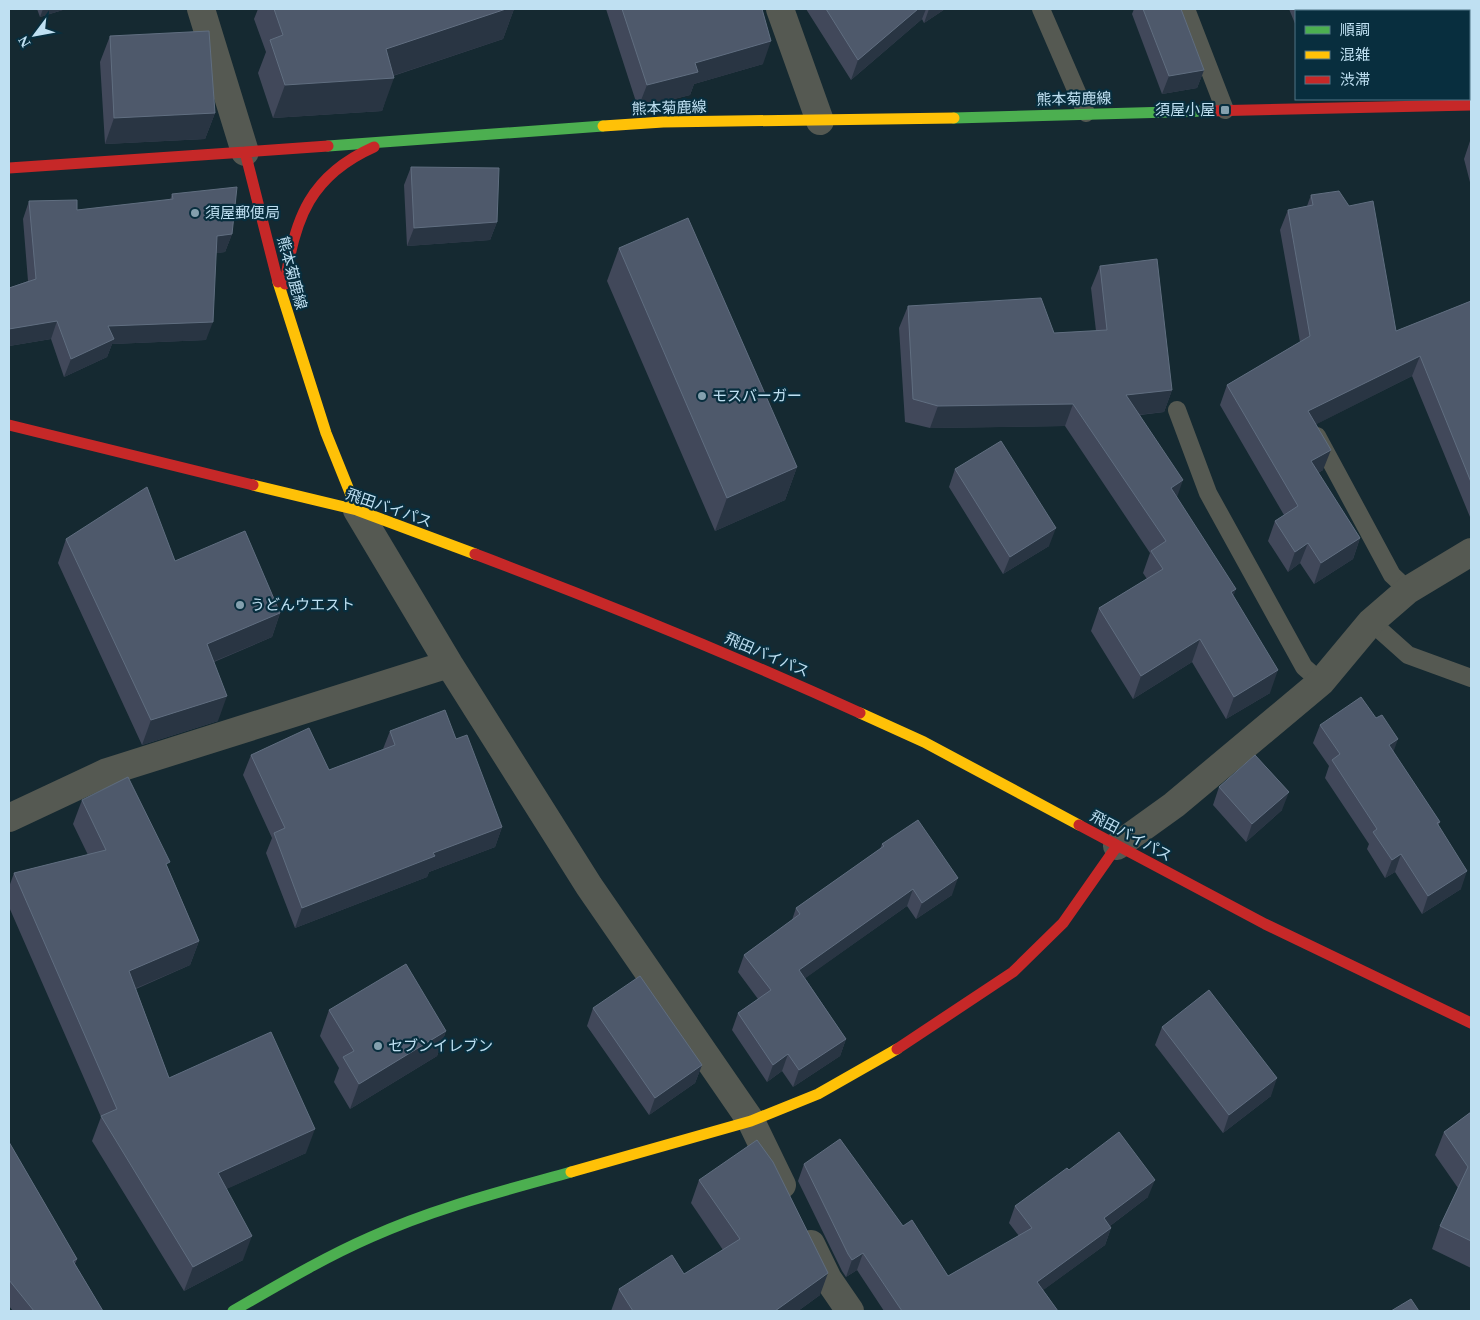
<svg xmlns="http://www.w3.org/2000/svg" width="1480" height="1320" viewBox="0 0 1480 1320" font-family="'Times New Roman','Noto Sans JP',serif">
<rect width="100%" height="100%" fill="#152931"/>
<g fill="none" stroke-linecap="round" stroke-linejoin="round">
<path stroke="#555952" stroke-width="18" d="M1041 9 1086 113
M1186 9 1225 110
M1177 410 1208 493 1304 667 1321 682
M1317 436 1392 575 1408 590
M1371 622 1408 655 1471 678"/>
<path stroke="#555952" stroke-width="28" d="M201 9 245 152
M780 9 820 121
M1419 9 1420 11
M357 510 449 664 589 886 751 1121 782 1185
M9 818 107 772 449 664
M1117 846 1174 805 1321 682 1371 622 1408 590 1471 552
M811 1244 828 1279 850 1311"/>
<path stroke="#4caf50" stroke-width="11" d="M954 118 1207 111
M328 146 603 126
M233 1311C278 1285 323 1258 371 1237 435 1208 503 1191 571 1172"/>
<path stroke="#ffc107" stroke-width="11" d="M603 126 663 122 954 118
M278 282 326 433 357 510
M253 485 357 510 475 554
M860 713 924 742 1079 825
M571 1172 751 1121 818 1094 897 1049"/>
<path stroke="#c62828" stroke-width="11" d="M1207 111 1471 105
M9 168 245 152
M278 282 245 152 328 146
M285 284C294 218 311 175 374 147
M9 425 253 485
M475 554C605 603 733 655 860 713
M1079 825 1265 924 1471 1023
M897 1049 1013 972 1063 923 1117 846"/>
</g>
<path fill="#41485a" d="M37 9H66L40 17Z
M258 9H514L503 39 393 76 382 111 273 118 258 73 266 52 254 19Z
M606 9H762L763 64 694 84 690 95 638 108Z
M806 9H945L924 23 922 19 851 80Z
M1134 9H1181L1204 70 1197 88 1162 94 1132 14Z
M1289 9H1351L1350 11H1296V26Z
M110 36 215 113 205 139 105 144 100 62Z
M1470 141H1471V186L1464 159Z
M411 167 497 222 490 240 407 246 404 185Z
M172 194 232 234 225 252 216 253 206 340 112 344 107 357 64 377 51 339 9 346V288L28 281 23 219 29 201 77 210 170 200Z
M1311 195 1396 331 1471 301V517H1470L1412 376 1316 424 1323 470 1318 473 1360 538 1353 559 1314 584 1300 563 1288 572 1268 541 1275 521 1284 515 1220 405 1227 385 1300 342 1280 230 1288 210 1307 206Z
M619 248 797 467 785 500 715 531 607 281Z
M1100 266 1172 390 1164 412 1140 415 1177 497 1233 596 1270 693 1226 719 1192 662 1133 699 1091 631 1099 608 1147 579 1143 573 1150 553 1065 426 930 428 905 422 899 328 908 306 1054 333 1096 331 1091 288Z
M955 469 1049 546 1003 574 949 487Z
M66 539 175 561 280 613 272 637 214 662 218 721 142 745 58 563Z
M1320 725 1393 752 1440 822 1438 826 1461 889 1422 914 1395 872 1385 878 1367 849 1369 844 1325 778 1329 766 1313 743Z
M390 731 456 739 502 827 495 847 429 872 427 877 295 928 266 853 272 838 243 775 251 755 329 770 383 749Z
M1219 787 1282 810 1246 842 1213 805Z
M82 800 168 868 199 941 190 965 136 989 169 1078 306 1153 226 1189 243 1260 184 1291 92 1141 101 1117 9 907V887L14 873 88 855 73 824Z
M882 844 952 895 916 919 907 906 805 978 846 1039 840 1056 793 1087 782 1071 767 1082 732 1030 738 1013 758 999 738 972 744 955 792 920 796 908 880 849Z
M593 1008 702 1065 695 1083 649 1115 587 1026Z
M329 1010 446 1031 437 1056 350 1109 334 1082 339 1068 320 1036Z
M1162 1027 1271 1096 1223 1133 1155 1045Z
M1471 1112V1268L1432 1249 1440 1226 1458 1188 1435 1155 1444 1132Z
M9 1142 77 1259 75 1264 103 1311H13L9 1306Z
M804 1164 903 1226 948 1276 1019 1236 1009 1223 1015 1206 1069 1170 1148 1197 1110 1226 1111 1228 1105 1245 1043 1290 1058 1311H884L857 1270 846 1277 842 1271 798 1181Z
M699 1180 820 1295 798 1311H611L619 1289 684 1274 723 1250 691 1203Z"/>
<path fill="#293543" d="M43 9H66L40 17Z
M506 9H514L503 39 383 79 394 78 382 111 273 118 285 85 386 49Z
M918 9H926L922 19 851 80 858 60Z
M929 9H945L924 23Z
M1335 9H1351L1350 11H1330Z
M771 41 763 64 694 84 690 95 638 108 647 85 695 63Z
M1204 70 1197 88 1162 94 1169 76Z
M215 113 205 139 105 144 114 118Z
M497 222 490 240 407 246 414 228Z
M232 234 225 252 211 254 217 236Z
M57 321 51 339 9 346V329Z
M213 322 206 340 112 344 107 357 64 377 71 359 108 326Z
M1420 356 1412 376 1301 432 1308 411Z
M1172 390 1164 412 1118 417 1126 395Z
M1073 404 1065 426 930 428 938 406Z
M1331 450 1323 470 1303 481 1311 461Z
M797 467 785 500 715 531 727 498Z
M1183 480 1175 503 1171 488Z
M1056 528 1049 546 1003 574 1010 557Z
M1360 538 1353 559 1314 584 1321 563Z
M1308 543 1300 563 1288 572 1295 552Z
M1236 589 1228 611 1231 592Z
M280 613 272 637 198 668 207 644Z
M1200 639 1192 662 1133 699 1141 676Z
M1278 670 1270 693 1226 719 1234 697Z
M227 696 218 721 142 745 151 720Z
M1398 739 1392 756 1389 745Z
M1289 792 1282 810 1246 842 1252 824Z
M502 827 495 847 429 872 427 877 295 928 302 908 433 853Z
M1401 854 1395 872 1385 878 1392 860Z
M1467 871 1461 889 1422 914 1428 896Z
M958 878 952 895 916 919 922 903Z
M913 889 907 906 793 987 799 970Z
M199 941 190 965 120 995 129 971Z
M446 1031 437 1056 350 1109 359 1084Z
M846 1039 840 1056 793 1087 799 1070Z
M788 1054 782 1071 767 1082 773 1065Z
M702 1065 695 1083 649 1115 655 1098Z
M1277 1078 1271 1096 1223 1133 1229 1115Z
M315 1129 306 1153 209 1197 218 1173Z
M1155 1180 1148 1197 1098 1235 1104 1218Z
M1111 1228 1105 1245 1031 1299 1037 1282Z
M252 1236 243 1260 184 1291 193 1267Z
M863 1253 857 1270 846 1277 852 1260Z
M828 1273 820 1295 798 1311H775Z"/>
<path fill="#4e596b" stroke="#606e80" d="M274 9H506L386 49 394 78 285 85 270 40 283 35Z
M622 9H762L771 41 695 63 698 72 647 85Z
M826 9H918L858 60Z
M1143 9H1181L1204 70 1169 76Z
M1303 9H1335L1330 11H1304Z
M209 31 215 113 114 118 110 36Z
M411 167 499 168 497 222 414 228Z
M237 187 232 234 217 236 213 322 108 326 114 339 71 359 57 321 9 329V288L36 279 29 201 77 200V210L173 199 172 194Z
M1339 191 1349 206 1373 201 1396 331 1471 301V482L1420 356 1308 411 1331 450 1311 461 1360 538 1321 563 1308 543 1295 552 1275 521 1298 506 1227 385 1310 336 1288 210 1313 205 1311 195Z
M688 218 797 467 727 498 619 248Z
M1157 259 1172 390 1126 395 1183 480 1171 488 1236 589 1231 592 1278 670 1234 697 1200 639 1141 676 1099 608 1163 569 1151 551 1166 541 1073 404 938 406 913 399 908 306 1041 298 1054 333 1107 330 1100 266Z
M1001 441 1056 528 1010 557 955 469Z
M147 487 175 561 245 531 280 613 207 644 227 696 151 720 66 539Z
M1361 697 1376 718 1382 715 1398 739 1389 745 1440 822 1437 823 1467 871 1428 896 1401 854 1392 860 1373 832 1377 829 1332 760 1340 754 1320 725Z
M445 710 456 739 467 735 502 827 433 853 435 856 302 908 274 833 285 828 251 755 309 728 329 770 395 745 390 731Z
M1255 755 1289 792 1252 824 1219 787Z
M128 777 170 862 166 864 199 941 129 971 169 1078 271 1032 315 1129 218 1173 252 1236 193 1267 101 1116 117 1109 14 873 106 850 82 800Z
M918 820 958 878 922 903 913 889 799 970 846 1039 799 1070 788 1054 773 1065 738 1013 771 990 744 955 800 914 796 908 884 846 882 844Z
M406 964 446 1031 359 1084 343 1057 354 1051 329 1010Z
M640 976 702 1065 655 1098 593 1008Z
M1209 990 1277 1078 1229 1115 1162 1027Z
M1471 1112V1241L1440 1226 1468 1167 1444 1132Z
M1119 1132 1155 1180 1104 1218 1111 1228 1037 1282 1058 1311H902L863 1253 852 1260 848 1254 804 1164 840 1139 903 1226 912 1220 948 1276 1032 1228 1015 1206 1067 1168 1069 1170Z
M757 1140 773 1162 828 1273 775 1311H633L619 1289 672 1255 684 1274 740 1239 699 1180Z
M9 1142 77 1259 73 1261 103 1311H34L9 1280Z
M1411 1299 1419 1311H1391Z"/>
<g fill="#84a0ae" stroke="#082e3e" stroke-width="2">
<rect x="1220" y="105" width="10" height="10" rx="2.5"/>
<circle cx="195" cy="213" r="5"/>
<circle cx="702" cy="396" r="5"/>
<circle cx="240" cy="605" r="5"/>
<circle cx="378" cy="1046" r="5"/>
</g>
<g text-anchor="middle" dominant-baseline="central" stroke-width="4.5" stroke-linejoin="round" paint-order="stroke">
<g font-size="15" fill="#bfe0f2" stroke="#082e3e">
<text transform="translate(1074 99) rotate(-1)">熊本菊鹿線</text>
<text transform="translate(669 108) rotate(-2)">熊本菊鹿線</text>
<text transform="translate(292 273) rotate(75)">熊本菊鹿線</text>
<text transform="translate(389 508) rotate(19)">飛田バイパス</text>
<text transform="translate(767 655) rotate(23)">飛田バイパス</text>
<text transform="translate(1131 836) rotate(28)">飛田バイパス</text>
</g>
<g font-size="15" fill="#bfe0f2" stroke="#082e3e" text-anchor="start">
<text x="1215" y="110" text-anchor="end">須屋小屋</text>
<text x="205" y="213">須屋郵便局</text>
<text x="712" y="396">モスバーガー</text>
<text x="250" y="605">うどんウエスト</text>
<text x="388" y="1046">セブンイレブン</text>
</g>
</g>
<rect width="1480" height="1320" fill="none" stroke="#bfe0f2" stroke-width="20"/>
<rect x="1295" y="10" width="175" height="90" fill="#082e3e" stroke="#517586"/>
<rect x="1305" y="26" width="25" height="8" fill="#4caf50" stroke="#517586"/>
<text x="1340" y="35" font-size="15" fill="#bfe0f2">順調</text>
<rect x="1305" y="51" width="25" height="8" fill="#ffc107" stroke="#517586"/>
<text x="1340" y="60" font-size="15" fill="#bfe0f2">混雑</text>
<rect x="1305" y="76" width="25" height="8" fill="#c62828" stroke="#517586"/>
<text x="1340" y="85" font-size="15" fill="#bfe0f2">渋滞</text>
<g transform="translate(35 35) rotate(238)" stroke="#082e3e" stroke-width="4" paint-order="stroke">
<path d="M0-4L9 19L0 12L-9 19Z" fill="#bfe0f2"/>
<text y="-8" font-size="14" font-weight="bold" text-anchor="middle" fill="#bfe0f2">N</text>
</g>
</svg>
